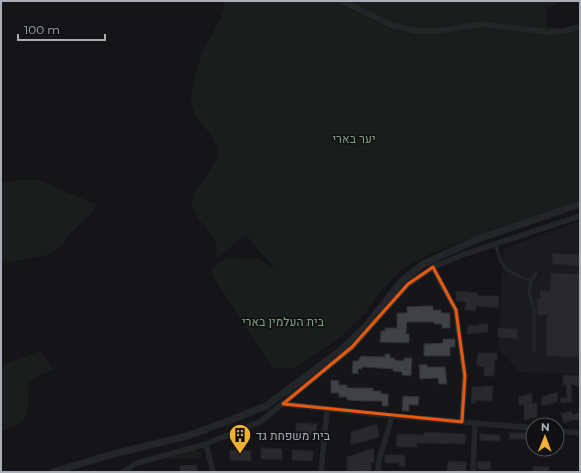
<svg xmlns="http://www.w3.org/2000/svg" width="581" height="473" viewBox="0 0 581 473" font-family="Montserrat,Heebo,sans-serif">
<rect width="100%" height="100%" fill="#161618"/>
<path fill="#222225" d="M580 221V374L519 372 499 348 503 249Z"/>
<path fill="#1e261f" d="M224 1H561L552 6H546V26L580 32V200L446 247 404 267 378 295 365 313 339 339 294 368H273L212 275V269L226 258 258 259 275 270 246 235 216 258C222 231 192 224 192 202 192 185 221 169 217 148 212 130 190 118 191 98 191 85 197 68 201 56 205 42 227 15 224 1Z
M20 180H39L97 205 94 211 71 233 62 245 48 255 1 264V183Z
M40 351 53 369 28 381C27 411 34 420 1 431V365Z
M191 449 201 453 202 458 166 459 163 456Z"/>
<path fill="#404145" stroke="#303034" d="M552 253 580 255V266L552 264Z
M551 273 580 274V357L547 356V315H537V298H540V291H550Z
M456 291 478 293 477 296H499L498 308 476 306V311L465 310 466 302 456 301Z
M424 306H433V310H441V313H450V328H442V324H434V322H407L406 334H409V343L380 342 381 331H385V328H397V313H407V307Z
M478 324H488V332L467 334 468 325 478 326Z
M498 328 518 329 517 339 498 337Z
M443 339H455V347H450V356H424V344L443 343Z
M478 353H497V360H495L494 376H484V367L476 365Z
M385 354H390V358H395L394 360 404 361V358H412L411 376 402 375V372L393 371V369L362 367V369H358V374L352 373 353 361H358L361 356 385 357Z
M427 364V367H445L447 384H439L438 378 420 379 419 365Z
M563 375 580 376V387L571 384 572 402 561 403 560 398H567L566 384 563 385Z
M331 380 339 381V385H347V388H373V391H381V394H388V406H382V401H362L347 400V397H339V393H331Z
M482 386H493L492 401 477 400 476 403H471L472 387H482Z
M558 392 557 402 541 406 542 397Z
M532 393V404L537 403V417L524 420V404L519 406V397Z
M403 396 419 397 418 405H409V411H402Z
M571 411 573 415 580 412V420H574L564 423 561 414Z
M296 423 317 424 316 435 296 434Z
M377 424 379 437 351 445V432Z
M424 432 466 434 465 444 417 443V447H396L397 434 424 435Z
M510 433H530V439H509Z
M480 434 500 435V441L480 440Z
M261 448 282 449V460L261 459Z
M374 448V462L371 463V472L347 471V457Z
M230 450 251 451V461L230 460Z
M292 450 313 451 312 461 292 460Z
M385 455H405V466H399V463H385Z
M448 461 466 462V472L447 471Z
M478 461 491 462 490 470 477 469Z
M197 465V472H180V466Z
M533 466 549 467V472H533Z"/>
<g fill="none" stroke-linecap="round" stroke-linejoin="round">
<path stroke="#37383d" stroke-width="3" d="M496 245C501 270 508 272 531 281
M534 351V310L529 291 531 281 536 273"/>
<path stroke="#37383d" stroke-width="5.5" d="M342 1 391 25 417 31H438L481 24 549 32 563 31 580 27
M433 267 456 310 465 376 462 422
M283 404 392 416 533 428
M557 431 580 433
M206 444 213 472
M123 472 137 463 206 444 260 422 352 347 408 284 433 267 465 254 580 216
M321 472 327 410
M378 472 379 460 392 416
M473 472 475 423"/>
<path stroke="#37383d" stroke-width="7" d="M53 472 113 454 187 436 231 420 266 406 340 351 366 326 401 282 423 264 478 239 580 204"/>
</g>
<path d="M0 0H581V473H0ZM433 267 456 310 465 376 462 422 283 404 352 347 408 284Z" fill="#161618" fill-opacity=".55" fill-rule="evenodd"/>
<path fill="none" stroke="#e8590c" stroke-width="3" stroke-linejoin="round" d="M433 267 456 310 465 376 462 422 283 404 352 347 408 284Z"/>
<defs>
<g id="building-pin" transform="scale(1.15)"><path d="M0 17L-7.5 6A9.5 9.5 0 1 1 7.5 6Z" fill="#f2b134" stroke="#111113"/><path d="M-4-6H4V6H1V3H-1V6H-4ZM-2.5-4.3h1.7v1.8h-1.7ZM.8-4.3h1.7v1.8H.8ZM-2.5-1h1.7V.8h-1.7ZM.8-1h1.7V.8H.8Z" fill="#111"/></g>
</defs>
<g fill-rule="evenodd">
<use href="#building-pin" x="240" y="435"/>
</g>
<g text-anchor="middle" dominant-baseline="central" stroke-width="3" stroke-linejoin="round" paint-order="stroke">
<g font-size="12" fill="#7fa381" stroke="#111113">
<text x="354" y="138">יער בארי</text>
<text x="283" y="321">בית העלמין בארי</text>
</g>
<g font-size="12" fill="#a8adb8" stroke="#111113" text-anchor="start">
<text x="256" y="435">בית משפחת גד</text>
</g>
</g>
<rect width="581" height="473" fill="none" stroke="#a8adb8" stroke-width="4"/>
<g transform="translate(545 437) rotate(1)"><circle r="19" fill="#111113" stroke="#4d4f55"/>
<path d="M0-3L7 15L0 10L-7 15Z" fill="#f2b134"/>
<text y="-6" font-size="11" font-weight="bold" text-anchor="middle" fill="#a8adb8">N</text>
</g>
<path d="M18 34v6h87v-6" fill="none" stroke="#a8adb8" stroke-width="2"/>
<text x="24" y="34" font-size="12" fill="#a8adb8" stroke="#111113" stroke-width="3" paint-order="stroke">100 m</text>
</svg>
